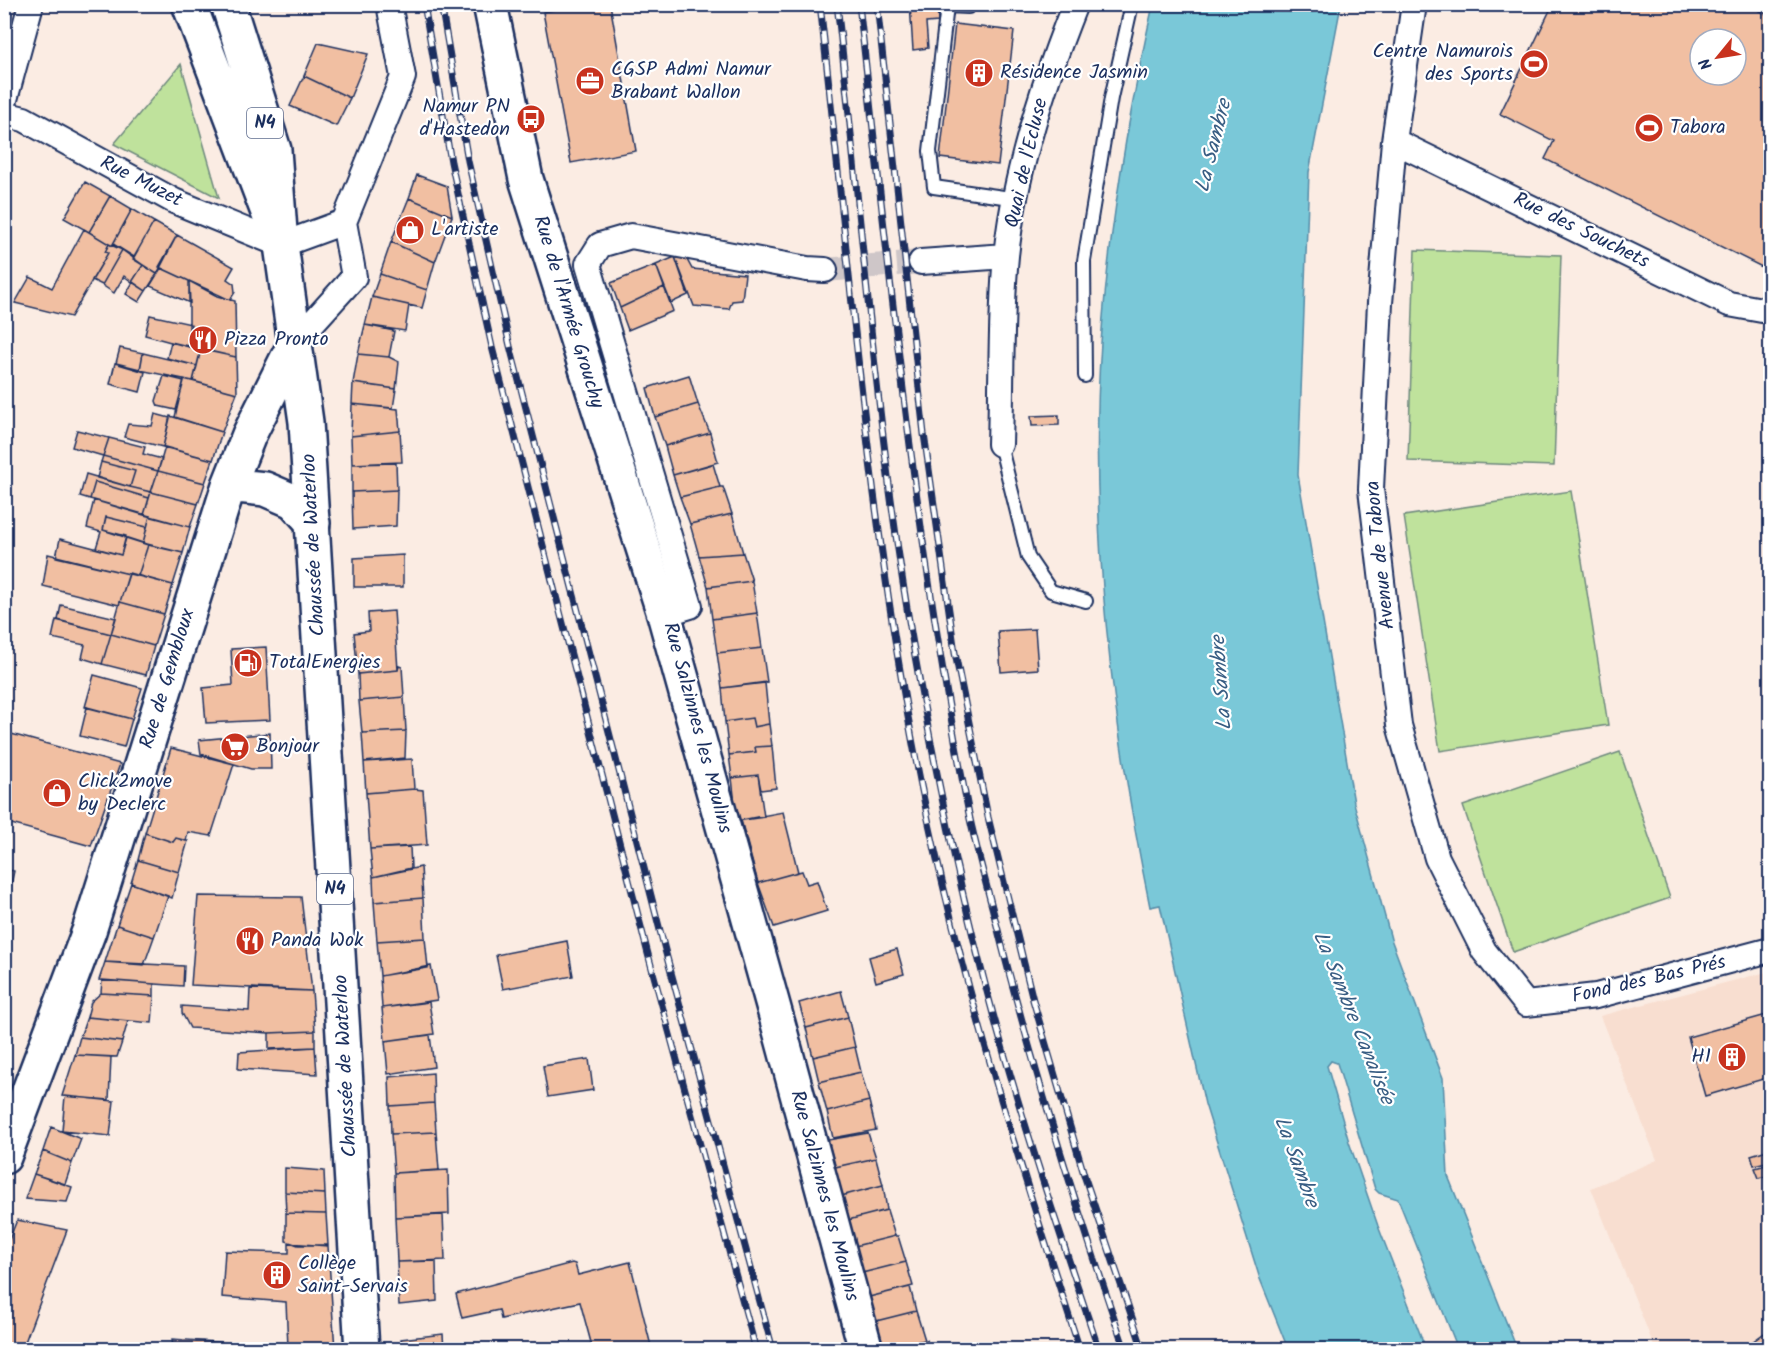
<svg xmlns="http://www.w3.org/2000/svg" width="1775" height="1354" viewBox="0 0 1775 1354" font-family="Kalam,sans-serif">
<rect width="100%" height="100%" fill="#fbece3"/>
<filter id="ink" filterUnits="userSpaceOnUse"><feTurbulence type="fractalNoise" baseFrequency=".0167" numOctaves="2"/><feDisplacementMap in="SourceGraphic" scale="12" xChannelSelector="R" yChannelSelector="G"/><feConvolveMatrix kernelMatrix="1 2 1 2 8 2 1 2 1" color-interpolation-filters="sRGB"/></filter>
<g filter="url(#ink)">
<path fill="#f8ded0" d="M1770 971V1349H1655L1591 1188 1657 1160 1600 1016Z"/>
<path fill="#bfe29c" stroke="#6d887d" stroke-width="1.5" d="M181 64 219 198 114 144Z
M1415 250 1561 255 1554 466 1408 461Z
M1571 491 1608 725 1440 751 1404 516Z
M1620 752 1670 898 1513 952 1463 806Z"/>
<path fill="#7ac8d8" stroke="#548ba7" stroke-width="1.5" d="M1153 5H1341L1309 172 1298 475 1354 803 1391 939 1443 1078 1448 1176 1517 1349H1458L1398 1199 1379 1193 1375 1189 1337 1063 1331 1061 1327 1066 1349 1142 1378 1226 1426 1349H1288L1260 1279 1205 1104 1160 905 1150 907C1112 722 1088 532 1101 343 1109 229 1128 116 1153 5Z"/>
<path fill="#f1bfa2" stroke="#1b2f5e" stroke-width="1.5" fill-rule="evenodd" d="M585 4H610L636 151 571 163 543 12Z
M910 4H937L938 22 926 23 928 48 913 50Z
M1553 4H1747L1770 16V271L1545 159 1554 141 1500 114ZM1700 39H1736V75H1700Z
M955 24 1014 31 998 165 940 158Z
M318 43 368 54 350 98 304 76Z
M304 76 350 98 336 126 290 106Z
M417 175 447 186 452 216 409 198Z
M85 182 110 196 89 232 64 218Z
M110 196 132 209 112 246 89 232Z
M409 198 452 216 435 262 391 242Z
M132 209 154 222 134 257 113 244Z
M154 222 177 235 157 274 133 259Z
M84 229 109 244 105 252 108 253 71 317 15 303 30 277 52 288Z
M177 235 234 267 227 279 234 284 235 292 230 300 159 267Z
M391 242 435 262 427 290 380 274Z
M109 244 122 250 102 285 92 280 108 253 105 252Z
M122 250 143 265 132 282 124 276 114 293 102 285Z
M675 257 688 295 671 303 656 265Z
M675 257 686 258 692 269 745 274 742 300 732 301 729 309 694 306Z
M143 265 157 274 146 291 132 282Z
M656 265 664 287 620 308 611 283Z
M161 268 189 281 190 303 150 286Z
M380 274 427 290 422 308 372 297Z
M189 281 217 296 235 301 236 357 189 347Z
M133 282 146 291 139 302 126 294Z
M664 287 673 311 628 330 620 308Z
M372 297 409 305 405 331 365 325Z
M150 315 191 324 189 347 145 335Z
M365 325 394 331 389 357 358 354Z
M171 342 201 349 197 366 167 358Z
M120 348 143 353 140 369 116 363Z
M201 349 236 357 237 393 193 381Z
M143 353 197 366 193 381 140 370Z
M358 354 389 357 399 362 396 389 353 383Z
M115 363 145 372 140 392 110 384Z
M689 375 698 404 655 417 647 388Z
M164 376 184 381 176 410 158 406 156 401Z
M184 379 237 393 222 432 175 417Z
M353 383 396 389 393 408 352 404Z
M352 404 398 409 400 431 351 436Z
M698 404 710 433 665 446 655 417Z
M155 414 170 418 163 447 124 437 128 424 152 426Z
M1059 415V425L1032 426 1031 416Z
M170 416 222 432 213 460 163 447Z
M77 430 109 438 103 456 72 447Z
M400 431 402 462 352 464 351 436Z
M710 433 718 462 673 475 665 446Z
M109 438 145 447 143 454 162 459 158 471 103 456Z
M165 447 213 460 205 483 158 471Z
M103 456 158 471 151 492 130 487 135 471 101 462Z
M101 462 135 471 130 487 97 478Z
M396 463 397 490 352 492V464Z
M713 464 720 487 680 497 673 475Z
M158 471 205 483 198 504 151 492Z
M86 474 130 487 151 492 149 498 95 482 90 499 80 496Z
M95 482 149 498 144 515 90 499Z
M720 487H723L732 514 690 524 680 497Z
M397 490 396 526 353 529 352 492Z
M151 492 198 504 190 527 144 515Z
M94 500 150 516 147 527 106 517 103 530 126 536 121 555 96 548 101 532 87 528Z
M732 514 743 553 699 556 690 524Z
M150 516 190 527 183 553 143 543Z
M106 517 147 527 143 543 103 530Z
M126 538 148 545 138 576 56 557 60 539 121 555Z
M148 545 183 553 173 585 138 576Z
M743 553 752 581 708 587 699 556Z
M48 554 129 574 119 605 43 586Z
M403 555V587H354V558Z
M129 573 173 585 164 614 120 602Z
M752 581 757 613 712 619 708 587Z
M120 602 164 614 154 646 111 634Z
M61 605 116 618 111 634 58 620Z
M394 611 398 670 358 674 354 633 369 631 368 613Z
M757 613 762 648 717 653 712 619Z
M56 620 111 634 102 664 82 658 85 645 52 638Z
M1035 629 1038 669 1001 672 998 631Z
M111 634 154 646 146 675 102 664Z
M266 647 270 720 206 723 203 688 233 685 231 649Z
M762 648 767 682 722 688 717 653Z
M399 666 402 667 404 697 359 701 358 674 398 670Z
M94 675 142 688 132 719 85 707Z
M765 683 769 724 754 727 752 718 725 722 722 688Z
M404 697 406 731 362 733 359 701Z
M87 707 132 719 124 747 80 736Z
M752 718 754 727 769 724 772 746 755 747 756 752 729 755 725 722Z
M406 731 405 758 364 762 362 733Z
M4 732 120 764 91 846 4 822Z
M270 733 271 769H251L201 754 199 740Z
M772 746 776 788 761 790 758 775 732 778 729 755 756 752 755 747Z
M171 748 234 764 211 836 188 832 186 841 176 838 173 842 145 833Z
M412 759 414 789 366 793 364 762Z
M758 775 764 817 737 821 732 778Z
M414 789 423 790 427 845 370 849 366 793Z
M783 812 798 872 758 883 741 820Z
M145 833 173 842 176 838 188 841 179 872 138 860Z
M410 847 411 868 373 877 370 849Z
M138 860 179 872 172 898 131 883Z
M421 867 423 898 374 902 373 877Z
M4 869 14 871 4 915Z
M802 871 807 884 817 881 827 911 774 927 758 883Z
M131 883 168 896 154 937 117 925Z
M198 896 301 897 312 991 191 985Z
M423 898 425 938 377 941 374 902Z
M117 925 154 937 144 965 105 962Z
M425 938 428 968 380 976 377 941Z
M567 941 573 976 503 989 496 955Z
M897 949 904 974 876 982 869 957Z
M105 962 184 966 183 986 99 980Z
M431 966 437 1000 382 1008 380 976Z
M102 980 154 984V996L101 993Z
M250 989 312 991 315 1031 269 1033 190 1028 182 1013V1006L249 1011Z
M841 991 848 1017 806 1028 799 1003Z
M101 993 154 996 152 1023 87 1017 91 1002Z
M429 1002 434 1034 385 1041 382 1008Z
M1770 1014V1077L1705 1096 1688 1037Z
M87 1017 128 1021 122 1042 80 1037Z
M848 1017 855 1047 813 1057 806 1028Z
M315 1031V1047L269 1049V1033Z
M430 1035 434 1067 388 1074 385 1041Z
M80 1037 122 1042 117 1057 75 1055Z
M315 1047 317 1074 238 1069 239 1052Z
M855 1047 861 1072 819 1082 813 1057Z
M75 1055 111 1057 109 1100 62 1096Z
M589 1059 593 1090 548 1097 543 1066Z
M861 1072 869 1101 827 1112 819 1082Z
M433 1073 434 1103 390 1106 389 1077Z
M65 1096 114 1101 110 1136 62 1131Z
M869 1101 876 1130 833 1138 827 1112Z
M434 1103 436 1132 391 1134 390 1106Z
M51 1127 81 1139 72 1163 43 1151Z
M436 1132 439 1170 394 1173 391 1134Z
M868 1133 876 1158 835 1167 828 1140Z
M1770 1149V1161L1754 1165 1751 1155Z
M43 1151 72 1163 65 1184 34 1174Z
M876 1158 883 1185 841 1196 835 1167Z
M1770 1164V1175L1759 1178 1755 1168Z
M285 1168 324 1171 325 1194 285 1192Z
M448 1170 449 1214 395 1217 394 1173Z
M34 1174 72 1187 67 1202 25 1199Z
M883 1185 887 1210 848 1220 841 1196Z
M285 1192 325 1194 326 1214 286 1213Z
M887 1210 895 1236 855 1246 848 1220Z
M286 1213 326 1214 328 1245H298L286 1241Z
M443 1215 445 1260 397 1262 395 1217Z
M17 1220 67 1230 22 1350H4V1252Z
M895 1236H898L906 1262 862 1273 855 1246Z
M289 1243 328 1246 335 1350H173L172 1339 288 1347 286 1302 222 1297 225 1251 289 1253Z
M436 1261 437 1301 399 1305 397 1262Z
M630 1262 652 1350H593L580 1302 501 1319 499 1310 462 1318 456 1294 572 1263 575 1264 578 1275Z
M906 1262 913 1286 869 1297 862 1273Z
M910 1287 916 1311 876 1321 869 1297Z
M916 1311 925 1340 883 1349 876 1321Z
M1770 1329V1350H1741Z
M1770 1329V1350H1741Z
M1770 1329V1350H1741Z
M443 1334 444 1350H402L401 1339Z
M925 1340H927L930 1350 883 1349Z"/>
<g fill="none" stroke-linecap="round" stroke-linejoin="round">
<path stroke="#cec6c8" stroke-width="24" stroke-dasharray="24 12" stroke-linecap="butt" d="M825 270 921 262"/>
<g stroke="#1b2f5e" stroke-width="16">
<path id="lane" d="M970 4 968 7 947 6 930 151 934 187 1017 199
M1085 376 1084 261 1111 98 1132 4
M1000 444 1028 557 1051 591 1086 601"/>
</g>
<g stroke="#1b2f5e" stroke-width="28">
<path id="street" d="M1414 4 1394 141 1380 303 1371 489 1399 725 1437 858 1484 951 1526 1004 1596 996 1770 950
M4 103 31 4
M4 114 24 119 174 201 281 245 344 222
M1394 141 1729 304 1762 310 1770 309
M921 262 1006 256
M296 341 354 277 344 222 403 77 389 4
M1000 444C1002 382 1000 318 1006 256 1015 170 1043 84 1075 4
M664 614 690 606 588 264 600 245 631 236 807 269 825 270"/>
</g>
<g stroke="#1b2f5e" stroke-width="38">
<path id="secondary" d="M490 4 526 179 664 614 779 1027 866 1350
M229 485 265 489 293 501 313 523
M4 1157 89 931 229 485 249 435 296 341"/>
</g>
<g stroke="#1b2f5e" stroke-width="38">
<path id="primary" d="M189 4 269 215
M228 4 274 150 281 245 306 422 362 1350"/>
</g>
<use href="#lane" stroke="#fff" stroke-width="12"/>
<use href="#street" stroke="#fff" stroke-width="24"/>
<use href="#secondary" stroke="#fff" stroke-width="33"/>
<use href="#primary" stroke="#fff" stroke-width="33"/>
<g stroke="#1b2f5e" stroke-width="7">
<path id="rail" d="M424 4 451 162 492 347 648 954 756 1350
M441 4 468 161 510 346 665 950 773 1350
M820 4C848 251 867 500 913 744 951 950 1015 1151 1080 1350
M837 4C862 221 877 441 915 656 936 776 961 896 993 1014 1024 1127 1061 1238 1099 1350
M859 4C890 277 916 550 970 819 978 855 988 891 997 926 1033 1070 1077 1210 1125 1350
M877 4 924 434 955 653 988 817 1033 1000 1085 1178 1143 1350"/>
</g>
<use href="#rail" stroke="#fff" stroke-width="4.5" stroke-dasharray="14" stroke-linecap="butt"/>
</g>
</g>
<defs>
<g id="stadium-disc" transform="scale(1.5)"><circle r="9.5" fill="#c8321e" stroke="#fff"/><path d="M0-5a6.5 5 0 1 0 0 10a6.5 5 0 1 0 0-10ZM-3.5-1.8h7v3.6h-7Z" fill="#fff"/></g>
<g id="building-disc" transform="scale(1.5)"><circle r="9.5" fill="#c8321e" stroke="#fff"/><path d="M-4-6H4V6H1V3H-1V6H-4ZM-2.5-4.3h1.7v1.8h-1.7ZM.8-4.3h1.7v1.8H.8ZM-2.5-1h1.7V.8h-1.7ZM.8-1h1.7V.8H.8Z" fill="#fff"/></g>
<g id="office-disc" transform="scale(1.5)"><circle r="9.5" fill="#c8321e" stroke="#fff"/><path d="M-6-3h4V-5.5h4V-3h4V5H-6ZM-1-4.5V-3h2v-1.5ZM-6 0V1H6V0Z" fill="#fff"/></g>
<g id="bus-disc" transform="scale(1.5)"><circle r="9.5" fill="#c8321e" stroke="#fff"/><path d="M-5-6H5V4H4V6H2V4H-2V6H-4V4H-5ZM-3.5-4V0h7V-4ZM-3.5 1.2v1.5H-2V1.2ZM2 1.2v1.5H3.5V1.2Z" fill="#fff"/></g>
<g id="shop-disc" transform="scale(1.5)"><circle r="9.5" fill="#c8321e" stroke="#fff"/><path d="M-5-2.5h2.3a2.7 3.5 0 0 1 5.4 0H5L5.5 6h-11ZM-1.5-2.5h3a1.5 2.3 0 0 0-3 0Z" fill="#fff"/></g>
<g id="restaurant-disc" transform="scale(1.5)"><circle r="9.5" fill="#c8321e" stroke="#fff"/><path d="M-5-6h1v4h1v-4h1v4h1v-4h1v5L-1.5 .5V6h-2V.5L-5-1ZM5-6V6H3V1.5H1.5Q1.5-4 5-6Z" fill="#fff"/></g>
<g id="fuel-disc" transform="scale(1.5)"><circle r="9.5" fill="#c8321e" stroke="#fff"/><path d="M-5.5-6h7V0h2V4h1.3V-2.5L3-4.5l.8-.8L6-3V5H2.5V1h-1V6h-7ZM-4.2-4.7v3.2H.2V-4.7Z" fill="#fff"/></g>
<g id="supermarket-disc" transform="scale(1.5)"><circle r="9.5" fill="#c8321e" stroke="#fff"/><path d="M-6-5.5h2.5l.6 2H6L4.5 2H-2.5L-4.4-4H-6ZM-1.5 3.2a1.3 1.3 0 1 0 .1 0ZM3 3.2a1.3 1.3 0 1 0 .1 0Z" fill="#fff"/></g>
</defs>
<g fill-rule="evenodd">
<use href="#stadium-disc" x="1534" y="64"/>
<use href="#building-disc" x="979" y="73"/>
<use href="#office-disc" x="590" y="81"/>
<use href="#bus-disc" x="531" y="119"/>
<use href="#stadium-disc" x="1649" y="128"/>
<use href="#shop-disc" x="410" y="230"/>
<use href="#restaurant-disc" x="203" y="340"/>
<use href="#fuel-disc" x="248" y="663"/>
<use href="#supermarket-disc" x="235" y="747"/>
<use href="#shop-disc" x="57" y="793"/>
<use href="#restaurant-disc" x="250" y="941"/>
<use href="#building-disc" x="1732" y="1057"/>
<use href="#building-disc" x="277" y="1275"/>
</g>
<g text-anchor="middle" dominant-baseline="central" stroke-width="4.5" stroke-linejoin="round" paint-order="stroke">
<g fill="#fff" stroke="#5f6d8e" stroke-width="1.5">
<rect x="247" y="108" width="36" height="30" rx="4.5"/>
<rect x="317" y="874" width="36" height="30" rx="4.5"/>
</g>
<g font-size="18" font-weight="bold" fill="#1b2f5e">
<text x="265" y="123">N4</text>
<text x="335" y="889">N4</text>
</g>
<g font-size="20" fill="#1b2f5e" stroke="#fff" text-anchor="start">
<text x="1513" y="52" text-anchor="end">Centre Namurois<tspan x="1513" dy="23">des Sports</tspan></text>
<text x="611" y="70">CGSP Admi Namur<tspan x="611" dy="23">Brabant Wallon</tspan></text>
<text x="1000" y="73">Résidence Jasmin</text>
<text x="510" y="107" text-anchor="end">Namur PN<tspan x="510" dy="23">d'Hastedon</tspan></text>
<text x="1670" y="128">Tabora</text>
<text x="431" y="230">L'artiste</text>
<text x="224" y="340">Pizza Pronto</text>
<text x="269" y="663">TotalEnergies</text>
<text x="256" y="747">Bonjour</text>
<text x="78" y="782">Click2move<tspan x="78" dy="23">by Declerc</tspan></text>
<text x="271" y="941">Panda Wok</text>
<text x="1711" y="1057" text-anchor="end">H1</text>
<text x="298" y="1264">Collège<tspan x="298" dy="23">Saint-Servais</tspan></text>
</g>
<g font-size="20" fill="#1b2f5e" stroke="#fff">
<text transform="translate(1027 163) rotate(-77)">Quai de l'Ecluse</text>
<text transform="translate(141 182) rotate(27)">Rue Muzet</text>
<text transform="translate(1581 231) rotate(26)">Rue des Souchets</text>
<text transform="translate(568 312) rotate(73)">Rue de l'Armée Grouchy</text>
<text transform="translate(314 545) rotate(-93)">Chaussée de Waterloo</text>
<text transform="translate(1381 555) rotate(-96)">Avenue de Tabora</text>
<text transform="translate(168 679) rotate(-73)">Rue de Gembloux</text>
<text transform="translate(697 728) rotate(75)">Rue Salzinnes les Moulins</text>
<text transform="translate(1649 980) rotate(-13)">Fond des Bas Prés</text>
<text transform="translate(346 1066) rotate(-93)">Chaussée de Waterloo</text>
<text transform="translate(824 1196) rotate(75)">Rue Salzinnes les Moulins</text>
</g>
<g font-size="21" font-style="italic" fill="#385d83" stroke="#fff">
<text transform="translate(1214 146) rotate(-76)">La Sambre</text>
<text transform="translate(1222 683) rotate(-94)">La Sambre</text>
<text transform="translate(1353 1018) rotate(68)">La Sambre Canalisée</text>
<text transform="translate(1296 1162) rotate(70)">La Sambre</text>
</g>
</g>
<rect width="1775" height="1354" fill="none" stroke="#fff" stroke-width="24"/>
<rect x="12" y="12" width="1751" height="1330" fill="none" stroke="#1b2f5e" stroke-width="2" filter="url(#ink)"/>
<g transform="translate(1718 57) rotate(240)"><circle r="28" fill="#ffffff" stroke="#a4acbf" stroke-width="1.5"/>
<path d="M0-4.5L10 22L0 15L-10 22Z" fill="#c8321e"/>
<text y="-9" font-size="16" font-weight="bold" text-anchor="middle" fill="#1b2f5e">N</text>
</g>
</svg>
